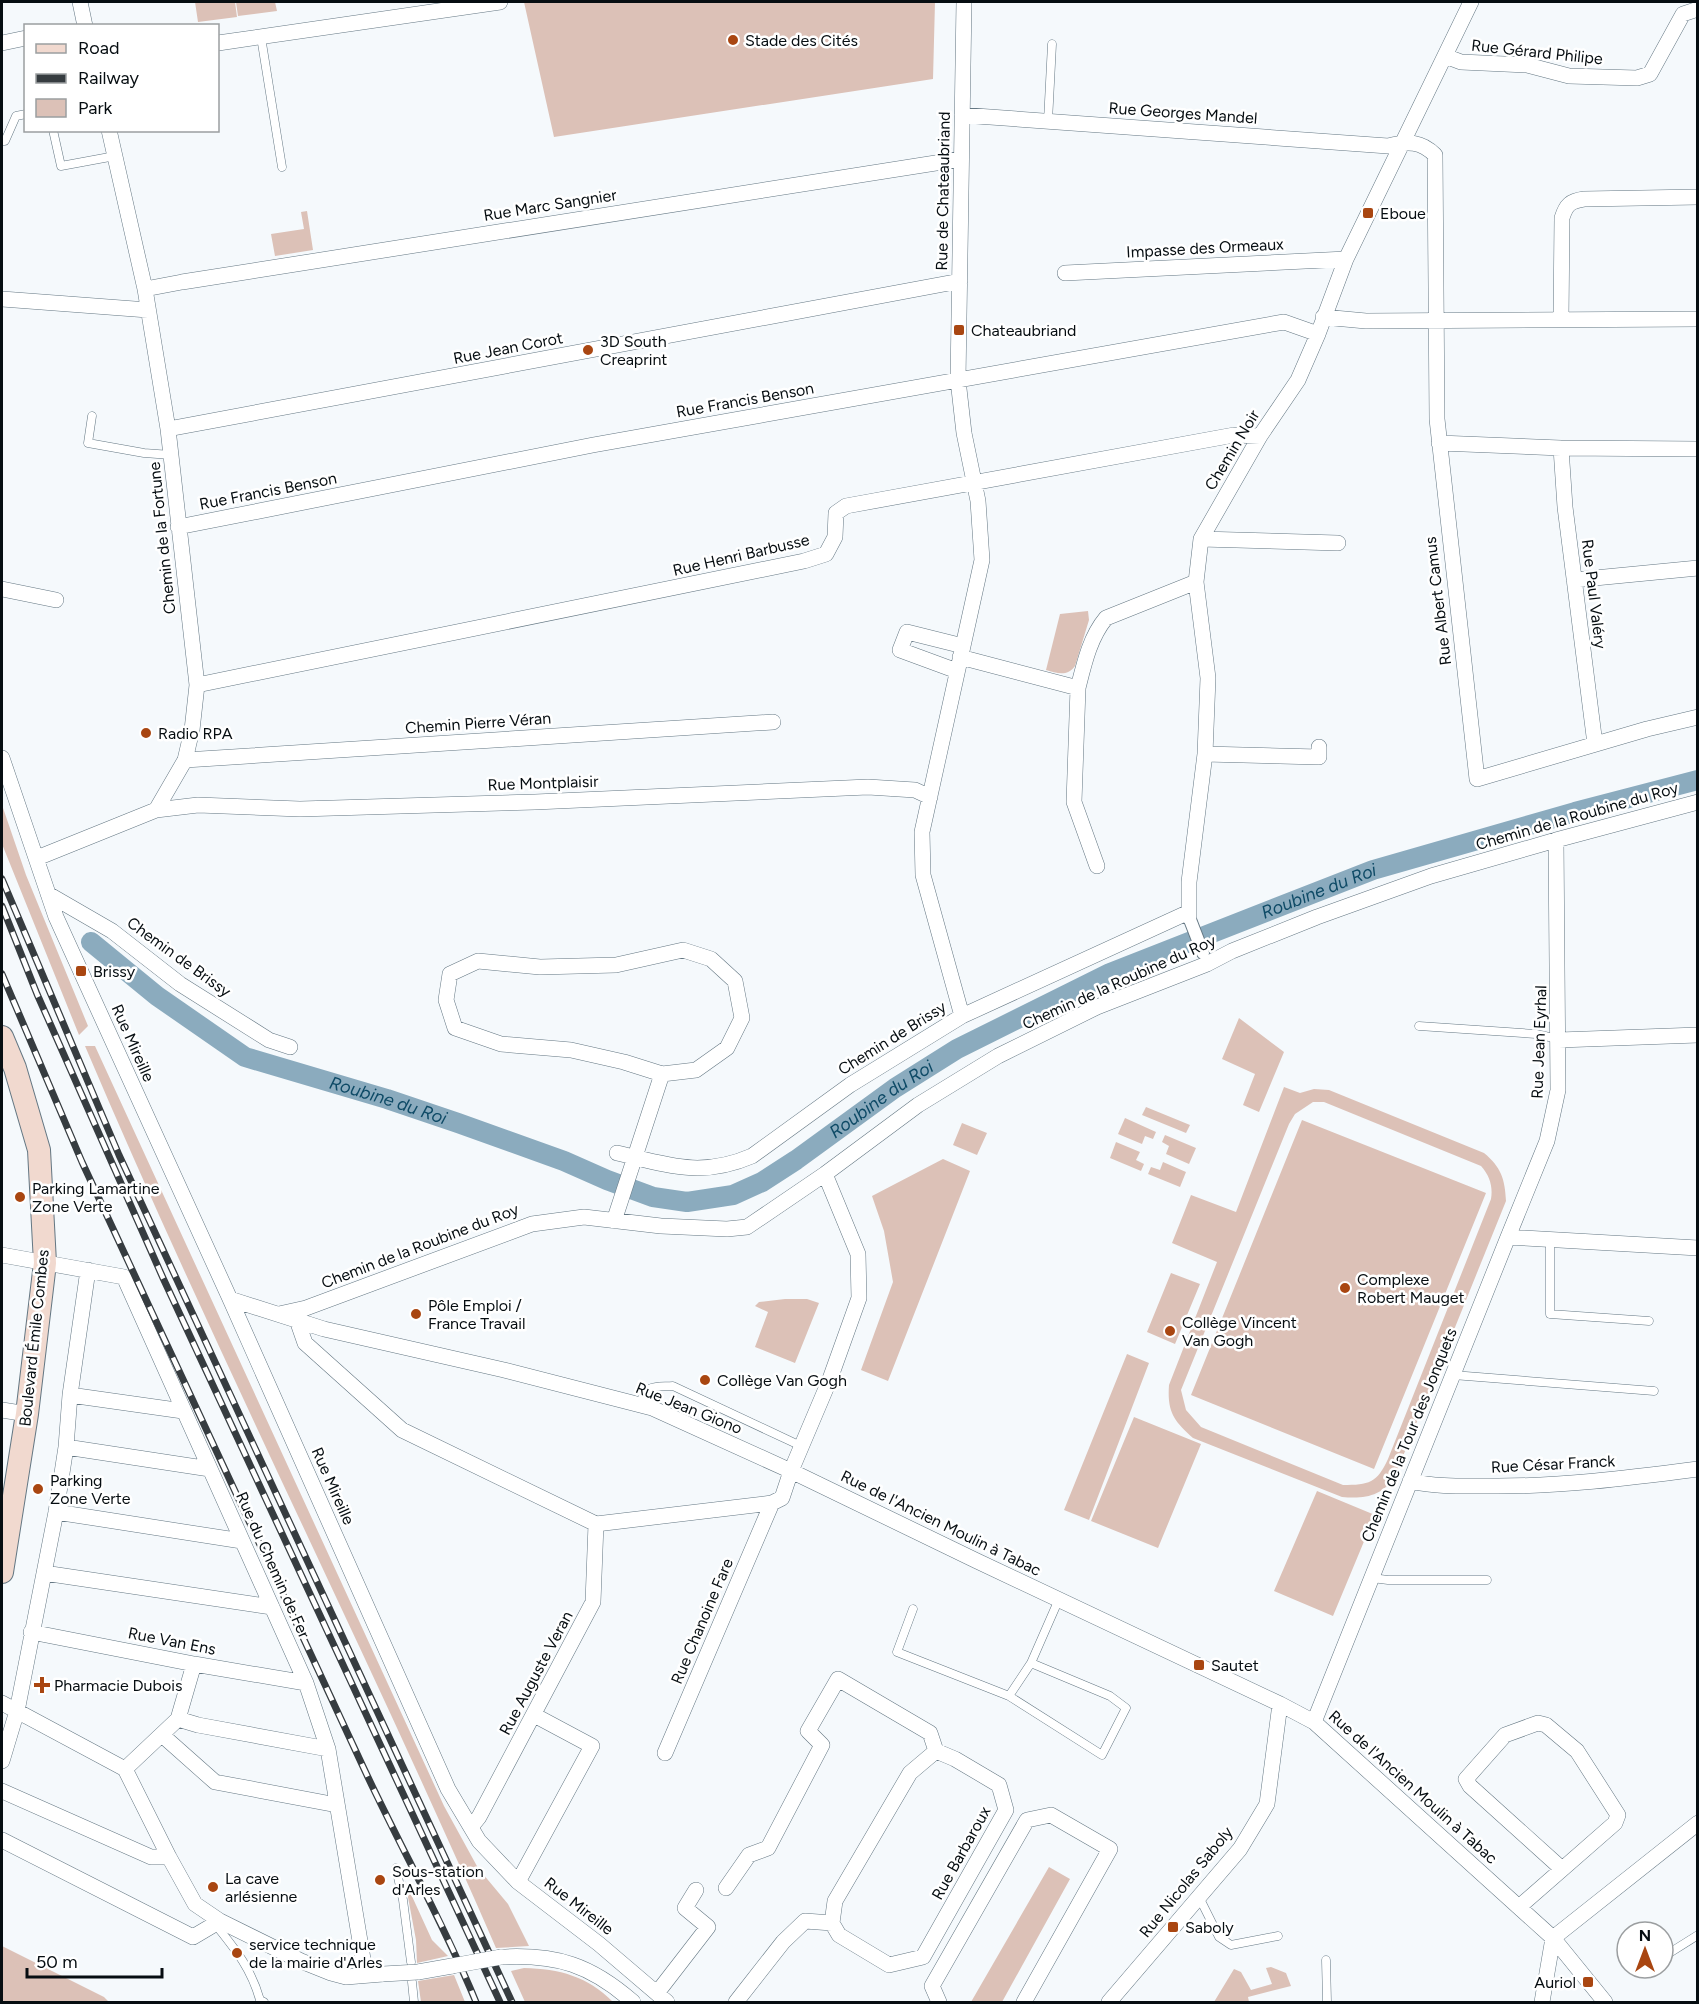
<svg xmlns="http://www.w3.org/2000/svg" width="1699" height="2004" viewBox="0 0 1699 2004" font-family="Figtree,sans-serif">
<rect width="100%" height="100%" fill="#f5f9fc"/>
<path fill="#dcc1b7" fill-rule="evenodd" d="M195 2H235L237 17 198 22Z
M236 2H275L277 11 238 16Z
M524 2H935L933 79 554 137Z
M307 211 313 250 275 256 271 234 304 229 301 212Z
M1088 611 1089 620 1075 666C1067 677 1057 673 1046 670L1060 614Z
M2 805 26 875 88 1026 79 1035 2 844Z
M1239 1018 1284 1052 1259 1112 1243 1105 1255 1074 1222 1059Z
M85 1046H95L444 1806 478 1868 508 1904 529 1946 496 1948C364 1645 214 1350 85 1046Z
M1284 1087 1300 1093 1314 1089 1329 1090 1484 1153C1501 1167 1505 1179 1506 1201L1395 1476C1382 1496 1366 1499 1342 1497L1193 1438C1174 1421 1167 1412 1169 1385L1217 1262 1172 1243 1191 1195 1236 1212ZM1313 1102H1324L1481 1166C1490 1176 1493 1187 1491 1199L1388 1459C1377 1483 1369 1485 1343 1485L1201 1427 1186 1410 1181 1390 1289 1124 1295 1114Z
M1146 1107 1190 1125 1186 1133 1142 1115Z
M1125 1118 1156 1132 1153 1139 1145 1136 1142 1144 1118 1134Z
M1302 1120 1486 1193 1374 1469 1191 1395Z
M962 1123 987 1133 977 1155 953 1145Z
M1165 1135 1196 1148 1189 1164 1166 1154 1169 1146 1162 1142Z
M1116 1142 1140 1152 1136 1160 1144 1164 1141 1171 1110 1158Z
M943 1159 970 1171 888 1381 861 1370 893 1282 884 1231 872 1196Z
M1163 1162 1186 1172 1180 1187 1148 1174 1151 1167 1160 1170Z
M1171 1273 1200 1284 1175 1344 1147 1332Z
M785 1299H807L819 1303 795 1363 755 1347 768 1312 755 1306 759 1302Z
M1127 1354 1149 1363 1089 1520 1064 1510Z
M1134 1417 1201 1444 1158 1548 1091 1521Z
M1317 1491 1375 1515 1333 1616 1274 1591Z
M1049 1867 1070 1879 1002 2002H971Z
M405 1881 432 1940 448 1956 417 1963 416 1940Z
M2 1946 104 1997 109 2002H2Z
M1271 1967 1286 1973 1291 1986 1248 1997 1249 2002H1214L1234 1969 1241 1972 1251 1990 1272 1984 1266 1968Z
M524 1968C560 1969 587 1976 613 2002H525L511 1971Z
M454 1975 465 2002H421L418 1981Z"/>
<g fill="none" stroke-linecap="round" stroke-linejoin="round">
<path stroke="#8babbe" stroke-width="20" id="s1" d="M91 942 157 996 245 1057 387 1099 458 1123 564 1161 607 1180 653 1197 687 1202 733 1195 762 1182 796 1160 895 1088 957 1049 1110 973 1373 870 1575 812 1698 780"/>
<g stroke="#647783" stroke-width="9">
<path id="service" d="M261 37 282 167
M1048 121 1052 44
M53 130 61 166 115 156
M2 141H5L16 116 26 114
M92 416 88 443 144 453 171 455
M1419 1026 1536 1034 1558 1039
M1550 1240V1314L1649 1321
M1453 1375 1654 1391
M639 1404C649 1384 651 1387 673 1386L801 1446
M1372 1578 1388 1580H1487
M913 1609 897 1652 1009 1696 1102 1755 1126 1708 1110 1696 1031 1663 1059 1599
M1009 1696 1031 1663
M396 1868 403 1900 411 1962
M1199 1897 1219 1937 1231 1945 1278 1936
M215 1924C235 1949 251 1968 260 2000L264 2002
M1663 1957 1698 1935
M1326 1960 1327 2002
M412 1982 414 2002"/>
</g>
<g stroke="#647783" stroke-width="14">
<path id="pedestrian" d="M1189 917 1203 953"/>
</g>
<g stroke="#647783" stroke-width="16">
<path id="minor" d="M80 2 85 26
M2 43 26 38
M218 43 500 2
M1445 56 1461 62 1527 65 1569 76 1637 78 1650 74 1683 14 1698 9
M962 115 1388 146C1408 141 1421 141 1435 155L1437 419 1477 779 1647 729 1698 717
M1065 273 1346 259
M145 289 182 282 961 159
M2 299 148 310
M1323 317 1366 321 1698 319
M1561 320 1562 218C1566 205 1570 201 1584 199L1698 197
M168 429 960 281
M1439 443 1561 448 1698 449
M1561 448 1565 507 1595 744
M178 527 593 445 1284 322 1318 334
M1201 539 1338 543
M1574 580 1698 568
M2 589 56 600
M960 657 1078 688
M957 671 900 650 907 632 963 646
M197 685 804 561 826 554 835 537 836 513 846 506 1234 435 1260 436
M1205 754 1319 757V747
M2 758 56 917 230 1299 448 1789 479 1841 518 1882 599 1944 667 2002
M185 760 773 722
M156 810 198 805 300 809 535 802 868 787 915 790 930 797
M37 858 156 810 185 760 192 730 197 685 168 429 145 289 109 130
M1097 866 1074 802 1078 688C1084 664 1090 637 1106 618L1196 582
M48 894 112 931 180 984 269 1040 290 1047
M1189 917V882L1205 754 1208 678 1196 582 1201 539 1260 436 1298 380 1318 334 1346 259 1471 2
M683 950 711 959 735 981 742 1018 727 1048 696 1070 662 1074 624 1062 571 1050 501 1044 455 1028 446 1000 450 974 478 961 540 967 616 965Z
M962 1016 923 875 922 832 982 560 978 501 964 433 958 380 964 2
M1559 1040 1698 1035
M617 1153C668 1165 701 1178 752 1156L850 1085 962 1016 1189 912
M614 1221 662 1074
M1508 1237 1547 1141 1558 1090 1556 840
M2 1255 124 1277 306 1683 328 1749 363 1959
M230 1299 324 1329 504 1370 652 1408 791 1471 977 1561 1280 1704 1314 1722 1553 1938 1605 2002
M279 1314 306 1308 532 1224 584 1217 661 1226 727 1229 747 1227 825 1174 918 1105 998 1056 1097 1007 1207 964 1232 951 1317 917 1431 876 1556 840 1698 802
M297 1320 305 1343 402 1430 596 1524 772 1503 782 1498 791 1471 830 1379 859 1298 858 1254 825 1174
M70 1395 183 1411
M2 1410 27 1414
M66 1447 210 1469
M1410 1481C1436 1487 1461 1486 1488 1486 1558 1487 1628 1478 1698 1469
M56 1512 242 1541
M44 1573 272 1607
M31 1632 194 1664 306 1683
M2 1703 125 1769 169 1857 195 1904 220 1921 301 1961 331 1973 346 1977 383 1974
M178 1719 198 1725 328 1749
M1314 1722 1508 1237 1698 1248
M162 1735 215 1782 337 1805
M936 1751 955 1759 999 1785 1006 1810 923 1957 889 1965 839 1935 832 1923 835 1901 910 1773Z
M665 1753 772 1503
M2 1761 17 1711 56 1512 66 1447 70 1395 88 1270
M125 1769 178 1719 194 1664
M2 1791 151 1857H169
M471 1827 479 1817 593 1602 596 1524
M2 1840 193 1937 220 1921
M518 1882 592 1746 534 1715
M726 1888 749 1855 768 1848 822 1745 808 1731 838 1679 930 1733 936 1751
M1519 1907 1615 1823 1618 1815 1577 1751 1546 1725 1538 1723 1505 1735 1466 1779 1470 1786 1562 1869
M1553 1938 1698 1823
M501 1957C557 1954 591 1965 633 2002
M418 1972 452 1966
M657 1993 708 1927 685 1908 696 1890
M736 2002 783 1942 805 1921 832 1923
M939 2002 932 1986 1027 1820 1051 1815 1110 1849 1024 2002
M1109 2002 1240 1849 1267 1804 1280 1704
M1542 2002 1553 1938"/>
</g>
<g stroke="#647783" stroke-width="24">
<path id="secondary" d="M2 1037 15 1068 39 1150 45 1263 27 1414 2 1572"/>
</g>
<use href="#service" stroke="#fff" stroke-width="8"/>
<use href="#pedestrian" stroke="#fff" stroke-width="12"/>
<use href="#minor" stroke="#fff" stroke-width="15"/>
<use href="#secondary" stroke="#f1d9cf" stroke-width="22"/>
<g stroke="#363c40" stroke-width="7">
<path id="rail" d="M2 879 119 1155 512 2002
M2 906 37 994 163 1278 500 2002
M2 974 82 1162 366 1773C402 1850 444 1924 476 2002"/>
</g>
<use href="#rail" stroke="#fff" stroke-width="4.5" stroke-dasharray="14" stroke-linecap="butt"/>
<g stroke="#647783" stroke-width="16" stroke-linecap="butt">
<path id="minor-bridge" d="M452 1966 501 1957
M383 1974 418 1972"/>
</g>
<use href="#minor-bridge" stroke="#fff" stroke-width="15"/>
</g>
<g fill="#a94611" stroke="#fff" stroke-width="2">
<circle cx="733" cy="40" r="6"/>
<rect x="1362" y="207" width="12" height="12" rx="3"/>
<rect x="953" y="324" width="12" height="12" rx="3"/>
<circle cx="588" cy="350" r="6"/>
<circle cx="146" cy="733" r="6"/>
<rect x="75" y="965" width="12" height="12" rx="3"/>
<circle cx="20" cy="1197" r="6"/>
<circle cx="1345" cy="1288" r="6"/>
<circle cx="416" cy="1314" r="6"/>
<circle cx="1170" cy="1331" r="6"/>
<circle cx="705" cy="1380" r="6"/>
<circle cx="38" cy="1489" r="6"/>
<rect x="1193" y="1659" width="12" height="12" rx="3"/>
<path d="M39 1676h6v6h6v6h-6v6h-6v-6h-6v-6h6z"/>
<circle cx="380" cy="1880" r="6"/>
<circle cx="213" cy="1887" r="6"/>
<rect x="1167" y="1921" width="12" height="12" rx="3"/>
<circle cx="237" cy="1953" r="6"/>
<rect x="1582" y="1976" width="12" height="12" rx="3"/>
</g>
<g text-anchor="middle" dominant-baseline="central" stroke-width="5" stroke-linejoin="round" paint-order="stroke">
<g font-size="16" fill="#060d11" stroke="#fff" text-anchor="start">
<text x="745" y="40">Stade des Cités</text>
<text x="1380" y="213">Eboue</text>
<text x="971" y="330">Chateaubriand</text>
<text x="600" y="341">3D South<tspan x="600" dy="18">Creaprint</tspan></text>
<text x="158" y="733">Radio RPA</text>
<text x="93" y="971">Brissy</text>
<text x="32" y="1188">Parking Lamartine<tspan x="32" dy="18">Zone Verte</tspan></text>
<text x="1357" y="1279">Complexe<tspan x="1357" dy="18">Robert Mauget</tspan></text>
<text x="428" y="1305">Pôle Emploi /<tspan x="428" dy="18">France Travail</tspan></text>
<text x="1182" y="1322">Collège Vincent<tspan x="1182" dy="18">Van Gogh</tspan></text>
<text x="717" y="1380">Collège Van Gogh</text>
<text x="50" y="1480">Parking<tspan x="50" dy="18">Zone Verte</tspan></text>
<text x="1211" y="1665">Sautet</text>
<text x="54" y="1685">Pharmacie Dubois</text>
<text x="392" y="1871">Sous-station<tspan x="392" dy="18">d'Arles</tspan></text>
<text x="225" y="1878">La cave<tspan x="225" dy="18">arlésienne</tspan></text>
<text x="1185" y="1927">Saboly</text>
<text x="249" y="1944">service technique<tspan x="249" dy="18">de la mairie d'Arles</tspan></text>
<text x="1576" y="1982" text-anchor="end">Auriol</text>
</g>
<g font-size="16" fill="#060d11" stroke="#fff">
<text transform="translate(1537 52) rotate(6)">Rue Gérard Philipe</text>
<text transform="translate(1183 113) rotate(4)">Rue Georges Mandel</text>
<text transform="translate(943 191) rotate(-89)">Rue de Chateaubriand</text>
<text transform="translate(550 205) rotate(-9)">Rue Marc Sangnier</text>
<text transform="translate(1205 248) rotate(-3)">Impasse des Ormeaux</text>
<text transform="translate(508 348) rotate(-11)">Rue Jean Corot</text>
<text transform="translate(745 400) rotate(-10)">Rue Francis Benson</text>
<text transform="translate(1232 450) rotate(-59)">Chemin Noir</text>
<text transform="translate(268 491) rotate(-11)">Rue Francis Benson</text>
<text transform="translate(162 538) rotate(-96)">Chemin de la Fortune</text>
<text transform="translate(741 555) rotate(-13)">Rue Henri Barbusse</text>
<text transform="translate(1594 594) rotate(83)">Rue Paul Valéry</text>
<text transform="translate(1438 601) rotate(-97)">Rue Albert Camus</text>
<text transform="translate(478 723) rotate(-4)">Chemin Pierre Véran</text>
<text transform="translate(543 783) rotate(-2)">Rue Montplaisir</text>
<text transform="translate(1577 816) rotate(-16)">Chemin de la Roubine du Roy</text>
<text transform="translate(179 957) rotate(36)">Chemin de Brissy</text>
<text transform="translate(1119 982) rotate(-24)">Chemin de la Roubine du Roy</text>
<text transform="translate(892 1038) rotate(-32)">Chemin de Brissy</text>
<text transform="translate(1539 1042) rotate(-88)">Rue Jean Eyrhal</text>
<text transform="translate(133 1043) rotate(66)">Rue Mireille</text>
<text transform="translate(420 1246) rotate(-21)">Chemin de la Roubine du Roy</text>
<text transform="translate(34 1338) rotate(-84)">Boulevard Émile Combes</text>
<text transform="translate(689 1408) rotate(22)">Rue Jean Giono</text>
<text transform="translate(1409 1435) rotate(-68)">Chemin de la Tour des Jonquets</text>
<text transform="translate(1553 1464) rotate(-3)">Rue César Franck</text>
<text transform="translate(333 1486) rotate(66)">Rue Mireille</text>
<text transform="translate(941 1523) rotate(26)">Rue de l'Ancien Moulin à Tabac</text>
<text transform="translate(273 1565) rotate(66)">Rue du Chemin de Fer</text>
<text transform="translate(702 1621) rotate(-67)">Rue Chanoine Fare</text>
<text transform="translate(172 1641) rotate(11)">Rue Van Ens</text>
<text transform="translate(536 1673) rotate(-62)">Rue Auguste Veran</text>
<text transform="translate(1413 1787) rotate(42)">Rue de l'Ancien Moulin à Tabac</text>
<text transform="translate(961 1853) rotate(-61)">Rue Barbaroux</text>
<text transform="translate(1186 1882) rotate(-51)">Rue Nicolas Saboly</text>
<text transform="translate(579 1906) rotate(38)">Rue Mireille</text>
</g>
<g font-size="18" font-style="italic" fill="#0e4a66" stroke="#fff">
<text stroke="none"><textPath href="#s1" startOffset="1368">Roubine du Roi</textPath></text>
<text stroke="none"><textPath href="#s1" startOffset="342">Roubine du Roi</textPath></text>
<text stroke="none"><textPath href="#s1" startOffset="882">Roubine du Roi</textPath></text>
</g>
</g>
<rect width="1699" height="2004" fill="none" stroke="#060d11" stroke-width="6"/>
<rect x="24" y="24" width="195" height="108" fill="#ffffff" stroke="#9b9ea0" stroke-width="1.5"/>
<rect x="36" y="44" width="30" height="9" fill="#f1d9cf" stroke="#9b9ea0" stroke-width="1.5"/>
<text x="78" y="54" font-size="18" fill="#060d11">Road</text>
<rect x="36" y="74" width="30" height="9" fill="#363c40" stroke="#9b9ea0" stroke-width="1.5"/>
<text x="78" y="84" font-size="18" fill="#060d11">Railway</text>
<rect x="36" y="99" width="30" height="18" fill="#dcc1b7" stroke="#9b9ea0" stroke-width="1.5"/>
<text x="78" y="114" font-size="18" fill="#060d11">Park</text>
<g transform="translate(1645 1950)"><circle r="28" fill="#ffffff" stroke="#9b9ea0" stroke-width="1.5"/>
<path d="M0-4.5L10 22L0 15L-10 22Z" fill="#a94611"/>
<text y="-9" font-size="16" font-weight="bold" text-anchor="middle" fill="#060d11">N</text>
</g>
<path d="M27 1968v9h135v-9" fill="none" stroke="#060d11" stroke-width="3"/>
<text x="36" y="1968" font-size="18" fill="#060d11" stroke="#ffffff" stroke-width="4.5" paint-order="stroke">50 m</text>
</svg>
